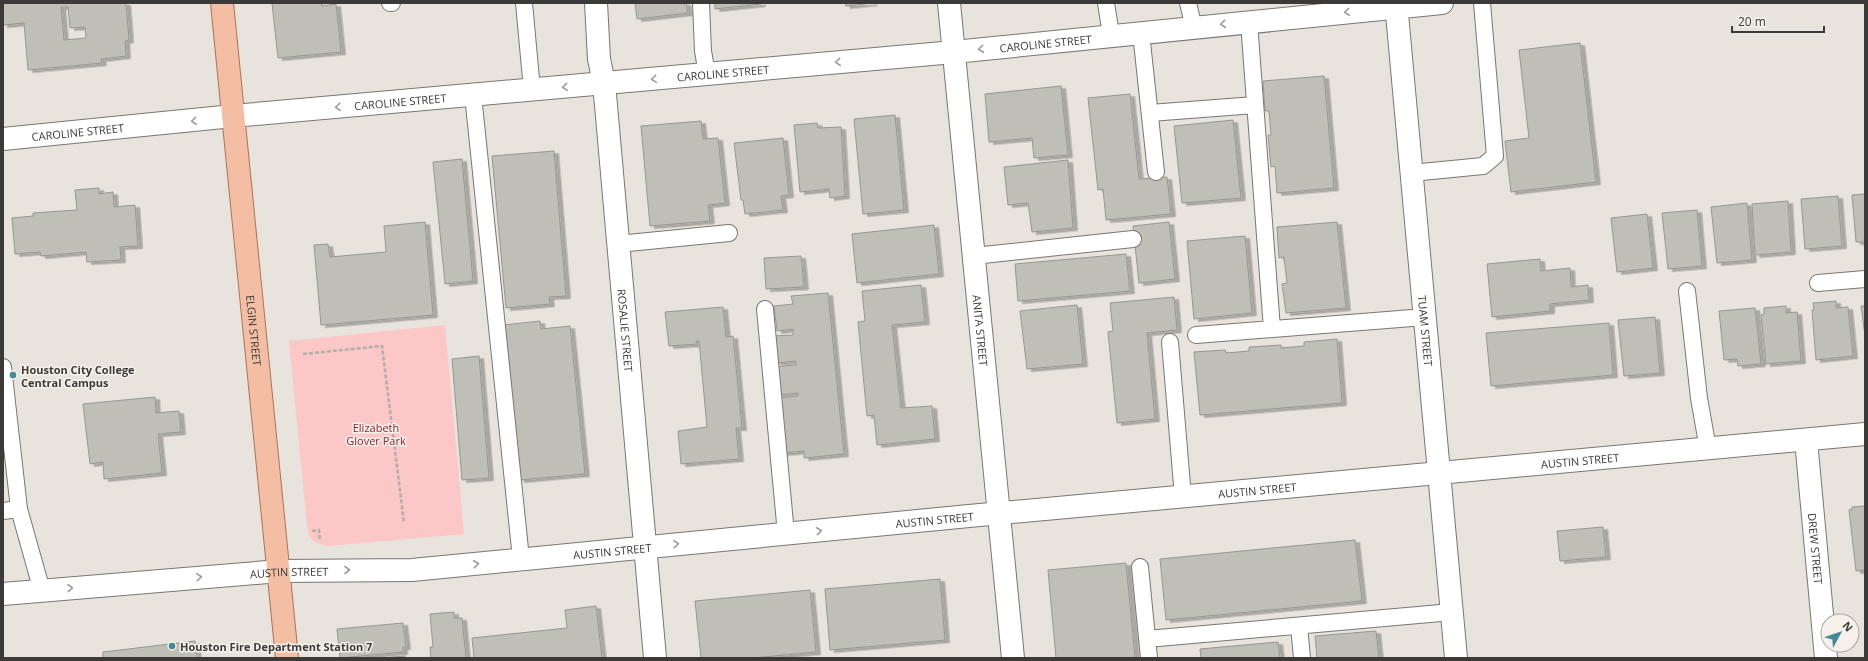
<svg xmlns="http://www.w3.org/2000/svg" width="1868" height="661" viewBox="0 0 1868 661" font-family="'Open Sans',sans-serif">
<defs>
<filter id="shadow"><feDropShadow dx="4.5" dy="2.5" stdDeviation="0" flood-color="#0004"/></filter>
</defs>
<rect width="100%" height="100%" fill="#e8e3dd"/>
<path fill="#fcc7c7" d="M445 325 464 534 328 546C315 544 308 539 307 526L289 341Z"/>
<path fill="#bfbfb8" stroke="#979690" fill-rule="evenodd" filter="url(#shadow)" d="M3 3H126L129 40 125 41 126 56 101 59 102 63 28 70 24 23 3 25ZM61 7H68L70 28 85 27 86 38 64 40Z
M272 3H321L322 6 336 4 341 52 278 58Z
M635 3H686L688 13 637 19Z
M715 3H761V4L715 9Z
M845 3H873L846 6Z
M1580 43 1596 182 1511 192 1505 141 1529 138 1519 50Z
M1324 76 1334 188 1277 193 1275 166 1271 167 1268 135H1271L1269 111H1265L1263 81Z
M1061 86 1068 155 1034 158 1032 138 989 142 985 94Z
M1130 94 1139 179 1167 177 1171 214 1106 220 1103 189 1098 190 1088 98Z
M895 115 904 210 863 214 854 119Z
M1233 120 1241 198 1182 203 1174 126Z
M701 121 703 139 718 138 725 203 708 205 710 221 650 226 641 126Z
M817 123 818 128 841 127 845 196 830 198 829 189 800 192 794 125Z
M783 138 789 195 781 196 783 210 745 214 743 200H741L734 143Z
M554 151 566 296 549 297 550 304 506 308 492 156Z
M462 159 473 281 445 284 433 162Z
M1068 160 1073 228 1032 232 1028 203 1008 205 1004 167Z
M99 188V194L113 192 114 207 135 205 138 246 120 247 121 260 87 262 86 252 41 256 40 252 15 254 12 218 33 216V213L77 210 75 190Z
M1865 194V242H1856L1852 195Z
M1838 196 1842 246 1805 249 1801 199Z
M1788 201 1791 252 1755 255 1752 204Z
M1747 203 1752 260 1717 263 1711 207Z
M1697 210 1702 266 1668 269 1662 213Z
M1647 214 1653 268 1617 272 1611 218Z
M425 222 433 315 321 325 314 245 328 244 330 257 386 252 384 226Z
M1169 222 1175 279 1139 283 1133 226Z
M1337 222 1346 308 1286 313 1282 284 1287 283 1284 257 1279 258 1277 227Z
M934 225 939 274 857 283 852 234Z
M1245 236 1252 313 1194 319 1187 241Z
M1126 254 1130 291 1018 301 1015 264Z
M801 256 804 287 766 289 764 258Z
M1540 259 1541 271 1570 268 1571 287 1588 285 1589 300 1550 304V311L1492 317 1487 264Z
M921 285 925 322 892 325 901 408 932 406 935 439 877 445 874 415 867 416 858 322 865 321 862 291Z
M828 293 844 454 804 458V451L782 453 777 398 798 396V393L778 395 775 367 796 365V361L776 363 773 336 793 335V329L777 331 774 306 793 304 791 296Z
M1174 297 1177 330 1147 333 1155 419 1117 423 1108 332 1113 331 1110 303Z
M1836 301V308L1848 307 1853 356 1816 360 1812 310H1814L1813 303Z
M1077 305 1083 364 1027 369 1020 311Z
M1786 306V313L1797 312 1801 361 1766 364 1761 315 1764 314V308Z
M1861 306H1865V336Z
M723 307 726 337 733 336 742 428H736L739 459 681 464 678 431 707 427 699 341H696L697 344 669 346 665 312Z
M1755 308 1761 364 1738 366 1737 359 1724 360 1719 311Z
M1655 317 1660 373 1624 376 1618 320Z
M540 321 541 329 570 326 585 474 520 480 504 325Z
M1609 323 1613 375 1491 386 1486 333Z
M1337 339 1342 403 1200 415 1194 352 1225 350 1226 353 1249 351V347L1281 345V348L1304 346V342Z
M479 356 489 478 462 480 452 359Z
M155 397 156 413 179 411 181 432 158 434 162 473 104 479 103 462 90 464 83 404Z
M1865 506V570L1856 571 1849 510 1852 509V507Z
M1603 527 1606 557 1560 561 1557 531Z
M1355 540 1362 601 1166 620 1160 559Z
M1126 563 1135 658H1056L1048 570Z
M940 579 945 640 830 650 825 589Z
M810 590 816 652 753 658H701L695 601Z
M596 606 602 658H474L472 638 567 628 565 610Z
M454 612V618H462L466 658H431L430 647H433L430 614Z
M403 623 406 647H403V652L340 658 337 629Z
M1376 631 1379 658H1317L1315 636Z
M195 641 197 658H103V652Z
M1278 642 1280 658H1201L1200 649Z
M405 656V658H409H381Z"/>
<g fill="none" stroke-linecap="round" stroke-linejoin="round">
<g stroke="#7a7671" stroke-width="18">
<path id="service" d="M390 3H392
M524 3 532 90
M701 3 703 51 707 74
M1106 3 1111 35
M1188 3 1194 28
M1249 22 1272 329
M1141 33 1156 172
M473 95 521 559
M1150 113 1255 105
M1411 173 1483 166 1495 156 1482 3
M618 244 729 233
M974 256 1133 239
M1818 283 1865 279
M1687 291 1699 398 1708 449
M765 309 786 534
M1196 335 1425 317
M1170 342 1183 497
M3 367 19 509 42 591
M3 511 19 509
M1140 567 1149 658
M1299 626 1302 658
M1147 639 1452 612"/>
</g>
<g stroke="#7a7671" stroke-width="24">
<g id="minor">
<path id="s1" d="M596 3 599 59 604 83 655 658"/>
<path id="s2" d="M949 3 1013 658"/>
<path id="s3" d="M1396 3 1456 658"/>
<path id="s4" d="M1806 440 1826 658"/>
</g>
</g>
<g stroke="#7a7671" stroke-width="24">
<g id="tertiary">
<path id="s5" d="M3 139 233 116 954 52 1442 3"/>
<path id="s6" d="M3 594 280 571 412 570 969 516 1865 434"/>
</g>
</g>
<g stroke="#ae7357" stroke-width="24">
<g id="primary">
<path id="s7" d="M222 3 287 658"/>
</g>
</g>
<path stroke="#b2aeaa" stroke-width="2.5" stroke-dasharray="4 2" stroke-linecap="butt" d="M303 354 382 346 404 523
M312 531 319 530 320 541"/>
<use href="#service" stroke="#fff" stroke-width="16"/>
<use href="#minor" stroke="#fff" stroke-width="22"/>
<use href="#tertiary" stroke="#fff" stroke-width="22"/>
<use href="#primary" stroke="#f3bea4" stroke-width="22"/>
</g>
<defs><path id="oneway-chevron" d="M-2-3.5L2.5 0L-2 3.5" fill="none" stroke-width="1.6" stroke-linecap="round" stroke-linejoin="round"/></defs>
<g stroke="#9e9c9c">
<use href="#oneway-chevron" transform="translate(1347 12) rotate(174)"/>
<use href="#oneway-chevron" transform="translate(1223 24) rotate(174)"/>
<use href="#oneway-chevron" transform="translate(981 49) rotate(174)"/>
<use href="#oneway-chevron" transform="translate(838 62) rotate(175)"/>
<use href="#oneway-chevron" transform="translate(654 79) rotate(175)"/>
<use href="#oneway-chevron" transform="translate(565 87) rotate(175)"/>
<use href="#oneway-chevron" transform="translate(338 107) rotate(175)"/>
<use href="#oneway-chevron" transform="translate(194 121) rotate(174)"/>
<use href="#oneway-chevron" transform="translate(819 531) rotate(-6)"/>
<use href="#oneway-chevron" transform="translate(676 544) rotate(-5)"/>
<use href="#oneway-chevron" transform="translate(476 564) rotate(-6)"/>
<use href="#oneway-chevron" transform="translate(347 570)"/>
<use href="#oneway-chevron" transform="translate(199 577) rotate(-5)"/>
<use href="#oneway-chevron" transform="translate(70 588) rotate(-5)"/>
</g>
<g fill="#458898" stroke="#f5f0ea" stroke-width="1.5">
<circle cx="13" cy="375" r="4"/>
<circle cx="172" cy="646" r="4"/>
</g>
<g text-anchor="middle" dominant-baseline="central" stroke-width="3" stroke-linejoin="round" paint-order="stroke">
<g font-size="11" fill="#3c3a38" stroke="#f5f0ea">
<text stroke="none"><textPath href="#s5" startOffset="1047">CAROLINE STREET</textPath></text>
<text stroke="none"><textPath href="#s5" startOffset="723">CAROLINE STREET</textPath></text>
<text stroke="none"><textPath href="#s5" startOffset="399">CAROLINE STREET</textPath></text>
<text stroke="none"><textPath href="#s5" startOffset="75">CAROLINE STREET</textPath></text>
<text stroke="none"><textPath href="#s7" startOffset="329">ELGIN STREET</textPath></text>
<text stroke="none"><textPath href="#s1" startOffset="329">ROSALIE STREET</textPath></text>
<text stroke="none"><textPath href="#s2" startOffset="329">ANITA STREET</textPath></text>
<text stroke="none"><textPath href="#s3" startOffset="329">TUAM STREET</textPath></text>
<text stroke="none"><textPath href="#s6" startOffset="1583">AUSTIN STREET</textPath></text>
<text stroke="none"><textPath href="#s6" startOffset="1259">AUSTIN STREET</textPath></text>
<text stroke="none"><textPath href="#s6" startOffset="935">AUSTIN STREET</textPath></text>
<text stroke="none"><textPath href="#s4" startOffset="109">DREW STREET</textPath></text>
<text stroke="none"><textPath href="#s6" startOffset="611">AUSTIN STREET</textPath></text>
<text stroke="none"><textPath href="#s6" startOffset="287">AUSTIN STREET</textPath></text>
</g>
<g font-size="11" font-weight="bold" fill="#3c3a38" stroke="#f5f0ea" text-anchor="start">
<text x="21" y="369">Houston City College<tspan x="21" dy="13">Central Campus</tspan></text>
<text x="180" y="646">Houston Fire Department Station 7</text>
</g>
<g font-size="11" fill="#882331" stroke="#f5f0ea">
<text x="376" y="427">Elizabeth<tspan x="376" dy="13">Glover Park</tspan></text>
</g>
</g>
<rect width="1868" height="661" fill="none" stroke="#3c3a38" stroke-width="8"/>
<g transform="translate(1840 633) rotate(50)"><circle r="19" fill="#f5f0ea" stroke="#aba7a3"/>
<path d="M0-3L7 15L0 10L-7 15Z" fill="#458898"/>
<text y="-6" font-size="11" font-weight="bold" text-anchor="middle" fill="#3c3a38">N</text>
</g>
<path d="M1732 26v6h92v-6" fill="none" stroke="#3c3a38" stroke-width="2"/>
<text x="1738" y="26" font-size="12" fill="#3c3a38" stroke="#f5f0ea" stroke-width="3" paint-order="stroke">20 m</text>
</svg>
